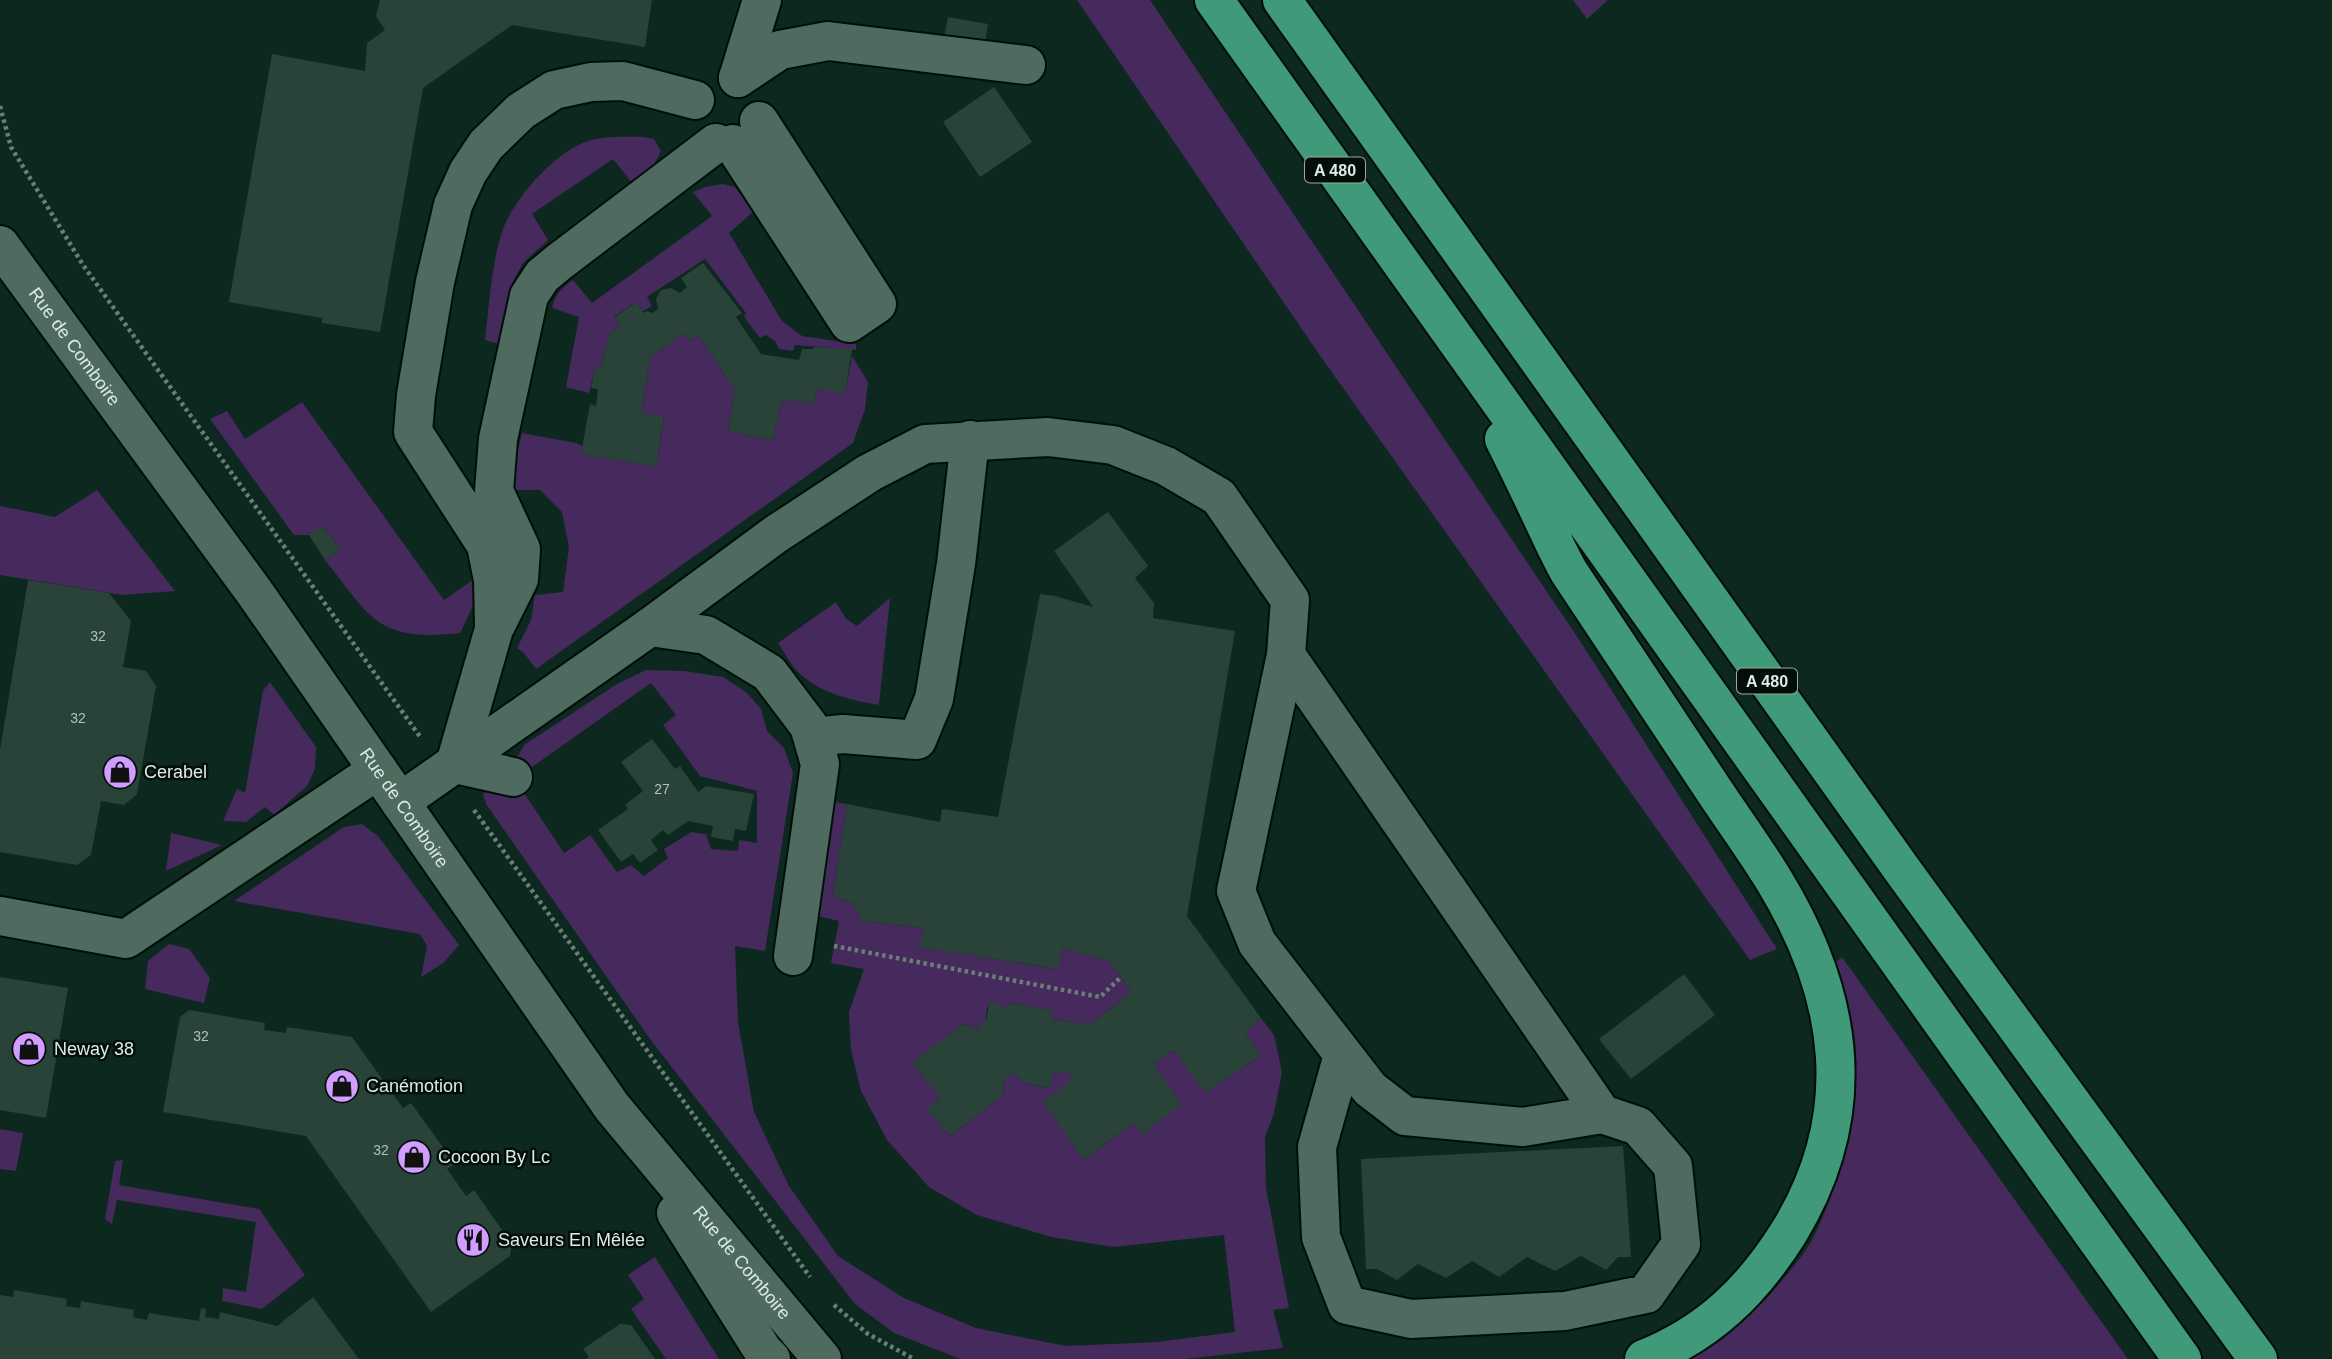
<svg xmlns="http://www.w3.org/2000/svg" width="2332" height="1359" viewBox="0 0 2332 1359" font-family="Helvetica,sans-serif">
<rect width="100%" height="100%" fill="#0d281e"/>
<path fill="#46295d" d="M1077 0H1150L1580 641 1777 949 1750 960 1321 357Z
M1573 0H1608L1587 19Z
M644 137 654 139 661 151C654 166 647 175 633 184L613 159 532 214 548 240 523 263 510 287 499 344 485 340C489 307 492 255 505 224 519 193 561 145 596 139 612 136 629 137 644 137Z
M723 184 735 187 754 211 729 233 782 321 802 336 856 344V350L795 345 793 351 779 349 775 341 766 335 760 338 744 317 746 313 705 259 647 297 652 306 643 311 636 302 614 317 620 327 609 334 601 368H595L589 393 566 387 579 317 552 308C555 294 562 288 573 280L592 303 712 216 693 192 705 187Z
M683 333 691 341 699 335 735 391 728 431 773 440 782 399 814 403 816 389 845 393 852 356 868 382 865 409 853 443 536 669 524 653 517 648 531 620 535 595 563 592 569 547 562 512 540 490H508L522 433 576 443 583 446 582 454 656 466 664 417 641 413 650 358Z
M302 402 444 600 477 577 478 596 460 633C433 636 397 638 375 619 358 606 339 577 325 560L340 550 323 526 309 535H294L210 419 227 411 245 439Z
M97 490 175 591 122 595 0 575V506L55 517Z
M890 598 879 705C850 700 819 693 797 671 790 663 784 652 778 643L836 602 846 619 857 626Z
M646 670 684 671 723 677 746 692 761 709 767 731 784 748 793 773 765 951 735 946 738 1022 754 1112 789 1186 838 1256 904 1298 976 1328 1066 1346 1157 1342 1235 1332 1224 1235 1114 1247 1051 1237 977 1215 929 1187 887 1140 861 1091 851 1050 849 1012 864 969 831 963 839 921 818 916 835 802 847 804 833 897 851 902 863 921 924 928 920 947 1057 969 1062 948 1109 961 1131 992 1090 1025 1051 1019V1010L1010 1003 1004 1010 996 1003H989L986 1012V1022L980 1023 978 1029 963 1024 913 1062 940 1098 928 1109 950 1136 1003 1095 1004 1079 1014 1073 1024 1083 1049 1088 1053 1072 1067 1070 1072 1080 1070 1139 1084 1160 1134 1122 1143 1134 1180 1104 1154 1064 1173 1050 1206 1092 1260 1056 1245 1032 1261 1018 1274 1035 1282 1072 1274 1113 1265 1137 1266 1188 1289 1308 1273 1310 1283 1348 1185 1359H960L894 1333 855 1304 650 1039 486 804 483 794 491 787 524 793 564 853 590 835 617 872 631 865 644 876 668 858 664 849 691 832 706 834 711 849 738 851 739 840 757 843V791L700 776 663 725 676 715 651 683 532 767 513 765 524 745 617 684Z
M270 682 316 747 315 769 307 786 274 815 265 807 246 822 223 821 237 789 245 793 263 691Z
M362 824 378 836 459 945 443 963 421 977 427 946 420 934 234 901 344 827Z
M171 833 222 845 166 871Z
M169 944 189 949 210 978 204 1003 145 989 148 961Z
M1842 957 2128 1359H1690C1722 1337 1755 1314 1779 1284 1792 1269 1808 1250 1816 1232 1842 1178 1861 1100 1855 1040 1852 1014 1843 988 1835 963Z
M0 1129 23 1133 16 1171 0 1169Z
M123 1160 119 1185 259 1209 305 1275 262 1309 222 1301 223 1288 246 1292 256 1222 117 1200 112 1224 105 1219 115 1161Z
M655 1257 719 1359H666L631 1309 644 1299 628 1275Z"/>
<path fill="#294338" d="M380 0H652L645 47 512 25 423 88 380 332 322 323V318L229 302 272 54 365 71 367 43 385 30 376 16Z
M948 17 988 24 985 44 944 38Z
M994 87 1032 142 980 177 943 122Z
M703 263 742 313 736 317 761 354 799 360 802 349H813L814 347 852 349 845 394 816 389 814 404 782 399 773 440 728 431 735 391 699 335 691 341 683 333 650 358 641 413 664 416 656 466 581 454 590 404 596 406 598 389 591 388 595 368H601L609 334 620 327 614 318 636 302 644 313 647 311 652 313 658 309 656 299 661 290 671 288 680 293 687 287 681 278Z
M1108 512 1148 566 1135 578 1154 603 1153 618 1235 631 1187 916 1261 1018 1245 1032 1260 1056 1205 1093 1173 1050 1154 1064 1181 1104 1142 1135 1134 1122 1084 1160 1043 1102 1072 1080 1067 1070 1062 1074 1053 1072 1050 1088 1024 1083 1014 1073 1004 1079 1003 1095 950 1136 927 1109 940 1098 912 1062 963 1024 978 1029 980 1023 986 1022 989 1003 996 1002 1004 1010 1010 1003 1052 1010 1051 1019 1090 1025 1131 992 1109 961 1062 948 1058 969 919 947 924 928 863 921 851 902 833 897 847 804 940 822 942 809 998 817 1040 594 1055 596 1093 607 1054 551Z
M322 525 340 550 325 560 309 535Z
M28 580 109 593 131 621 123 667 146 671 156 686 137 794 124 805 101 801 91 855 77 865 0 852V750Z
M652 739 675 769 680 766 698 792 706 786 754 794 746 831 735 829 733 841 711 837 713 826 688 821 668 835 663 830 651 840 658 850 640 863 633 854 621 862 598 830 628 809 625 805 643 791 621 762Z
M1684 974 1715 1015 1631 1079 1599 1039Z
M0 977 68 988 46 1118 0 1110Z
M189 1010 265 1023 264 1030 286 1033 287 1027 352 1037 403 1108 411 1103 455 1164 447 1169 466 1196 474 1190 512 1244 510 1256 431 1312 306 1136 163 1112 180 1017Z
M1623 1146 1631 1257H1618L1606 1270 1581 1256 1555 1271 1527 1257 1499 1277 1472 1261 1446 1278 1418 1264 1397 1280 1377 1269H1366L1361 1159Z
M14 1290 67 1299 66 1306 80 1308 81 1301 134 1310 133 1317 147 1320 149 1313 199 1321 201 1308 206 1309 205 1317 219 1319 220 1312 277 1326 313 1297 359 1359H0V1295L13 1297Z
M620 1324 631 1325 655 1359H586L589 1357 583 1349Z"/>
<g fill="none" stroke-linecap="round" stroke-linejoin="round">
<g stroke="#001008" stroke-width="42">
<g id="minor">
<path d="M738 78 780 50 828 41 1026 65"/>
<path d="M738 78 762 0"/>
<path d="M733 144 849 323 877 304 759 121"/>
<path id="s1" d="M0 245 255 593 612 1107 822 1359"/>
<path d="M494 625 493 580 486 545 413 432 416 395 435 282 453 205 468 172 486 145 521 111 554 90 591 82 623 81 695 100"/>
<path d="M650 627 706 635 769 673 809 726 820 764 793 956"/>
<path d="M1286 655 1602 1114"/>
<path d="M813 737 843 734 917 740 934 699 956 564 970 440"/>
<path d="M513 777 455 764 494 629 519 579 521 549 494 491 498 439 529 296 542 276 559 262 716 143"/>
<path d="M400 802 650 627 776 534 869 473 925 444 1048 437 1113 445 1166 466 1219 497 1290 600 1286 655 1236 891 1257 943 1370 1089 1405 1116 1523 1127 1602 1114 1638 1126 1673 1166 1681 1244 1646 1294 1565 1311 1411 1319 1347 1305 1321 1237 1317 1147 1343 1055"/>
<path d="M0 916 126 939 378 770"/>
<path d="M676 1213 763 1351 771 1359"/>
</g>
</g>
<g stroke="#001008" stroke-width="42">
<path id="highway" d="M1214 0 2182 1359
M1282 0 1903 871 2258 1359
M1504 439C1519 469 1533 498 1547 528 1554 543 1561 558 1569 572 1616 644 1664 715 1711 786 1732 818 1755 849 1775 882 1844 996 1861 1114 1789 1232 1752 1291 1709 1333 1644 1359"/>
</g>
<path stroke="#697f76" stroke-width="4.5" stroke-dasharray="3.5 3.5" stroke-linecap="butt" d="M0 106 11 147 83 265 421 738
M474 810 810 1277
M834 946 1100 997 1121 977
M834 1305 868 1334 914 1359"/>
<use href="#minor" stroke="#4f6a5e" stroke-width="38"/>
<use href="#highway" stroke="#409a79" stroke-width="38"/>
</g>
<defs>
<g id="shop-disc" transform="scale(1.75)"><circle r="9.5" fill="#d19dfe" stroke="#040e09"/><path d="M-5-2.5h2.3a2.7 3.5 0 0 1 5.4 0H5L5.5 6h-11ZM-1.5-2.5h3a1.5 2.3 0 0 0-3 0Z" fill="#111"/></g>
<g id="restaurant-disc" transform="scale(1.75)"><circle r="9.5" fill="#d19dfe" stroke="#040e09"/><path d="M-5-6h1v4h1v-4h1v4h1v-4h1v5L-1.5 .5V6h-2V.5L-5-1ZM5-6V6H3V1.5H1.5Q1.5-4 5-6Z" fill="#111"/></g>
</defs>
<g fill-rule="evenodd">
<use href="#shop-disc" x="120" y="772"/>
<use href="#shop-disc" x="29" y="1049"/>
<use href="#shop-disc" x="342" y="1086"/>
<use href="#shop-disc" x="414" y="1157"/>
<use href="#restaurant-disc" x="473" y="1240"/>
</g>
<g text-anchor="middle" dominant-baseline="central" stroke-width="5" stroke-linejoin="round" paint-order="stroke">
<g font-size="14" fill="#afc1b9">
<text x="98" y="636">32</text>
<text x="78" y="718">32</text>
<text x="662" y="789">27</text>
<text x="201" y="1036">32</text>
<text x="381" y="1150">32</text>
</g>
<g fill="#040e09" stroke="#9ba9a2" stroke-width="2">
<rect x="1305" y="157.5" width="60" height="25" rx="5"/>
<rect x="1737" y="668.5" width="60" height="25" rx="5"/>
</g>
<g font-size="16" font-weight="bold" fill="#dcebe4">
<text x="1335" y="170">A 480</text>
<text x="1767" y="681">A 480</text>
</g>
<g font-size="18" fill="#dcebe4" stroke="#040e09">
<text stroke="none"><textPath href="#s1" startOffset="126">Rue de Comboire</textPath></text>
<text stroke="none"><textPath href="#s1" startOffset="693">Rue de Comboire</textPath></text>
<text stroke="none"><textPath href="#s1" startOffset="1260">Rue de Comboire</textPath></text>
</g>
<g font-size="18" fill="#dcebe4" stroke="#040e09" text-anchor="start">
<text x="144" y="772">Cerabel</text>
<text x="54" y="1049">Neway 38</text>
<text x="366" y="1086">Canémotion</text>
<text x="438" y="1157">Cocoon By Lc</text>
<text x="498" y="1240">Saveurs En Mêlée</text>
</g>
</g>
</svg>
